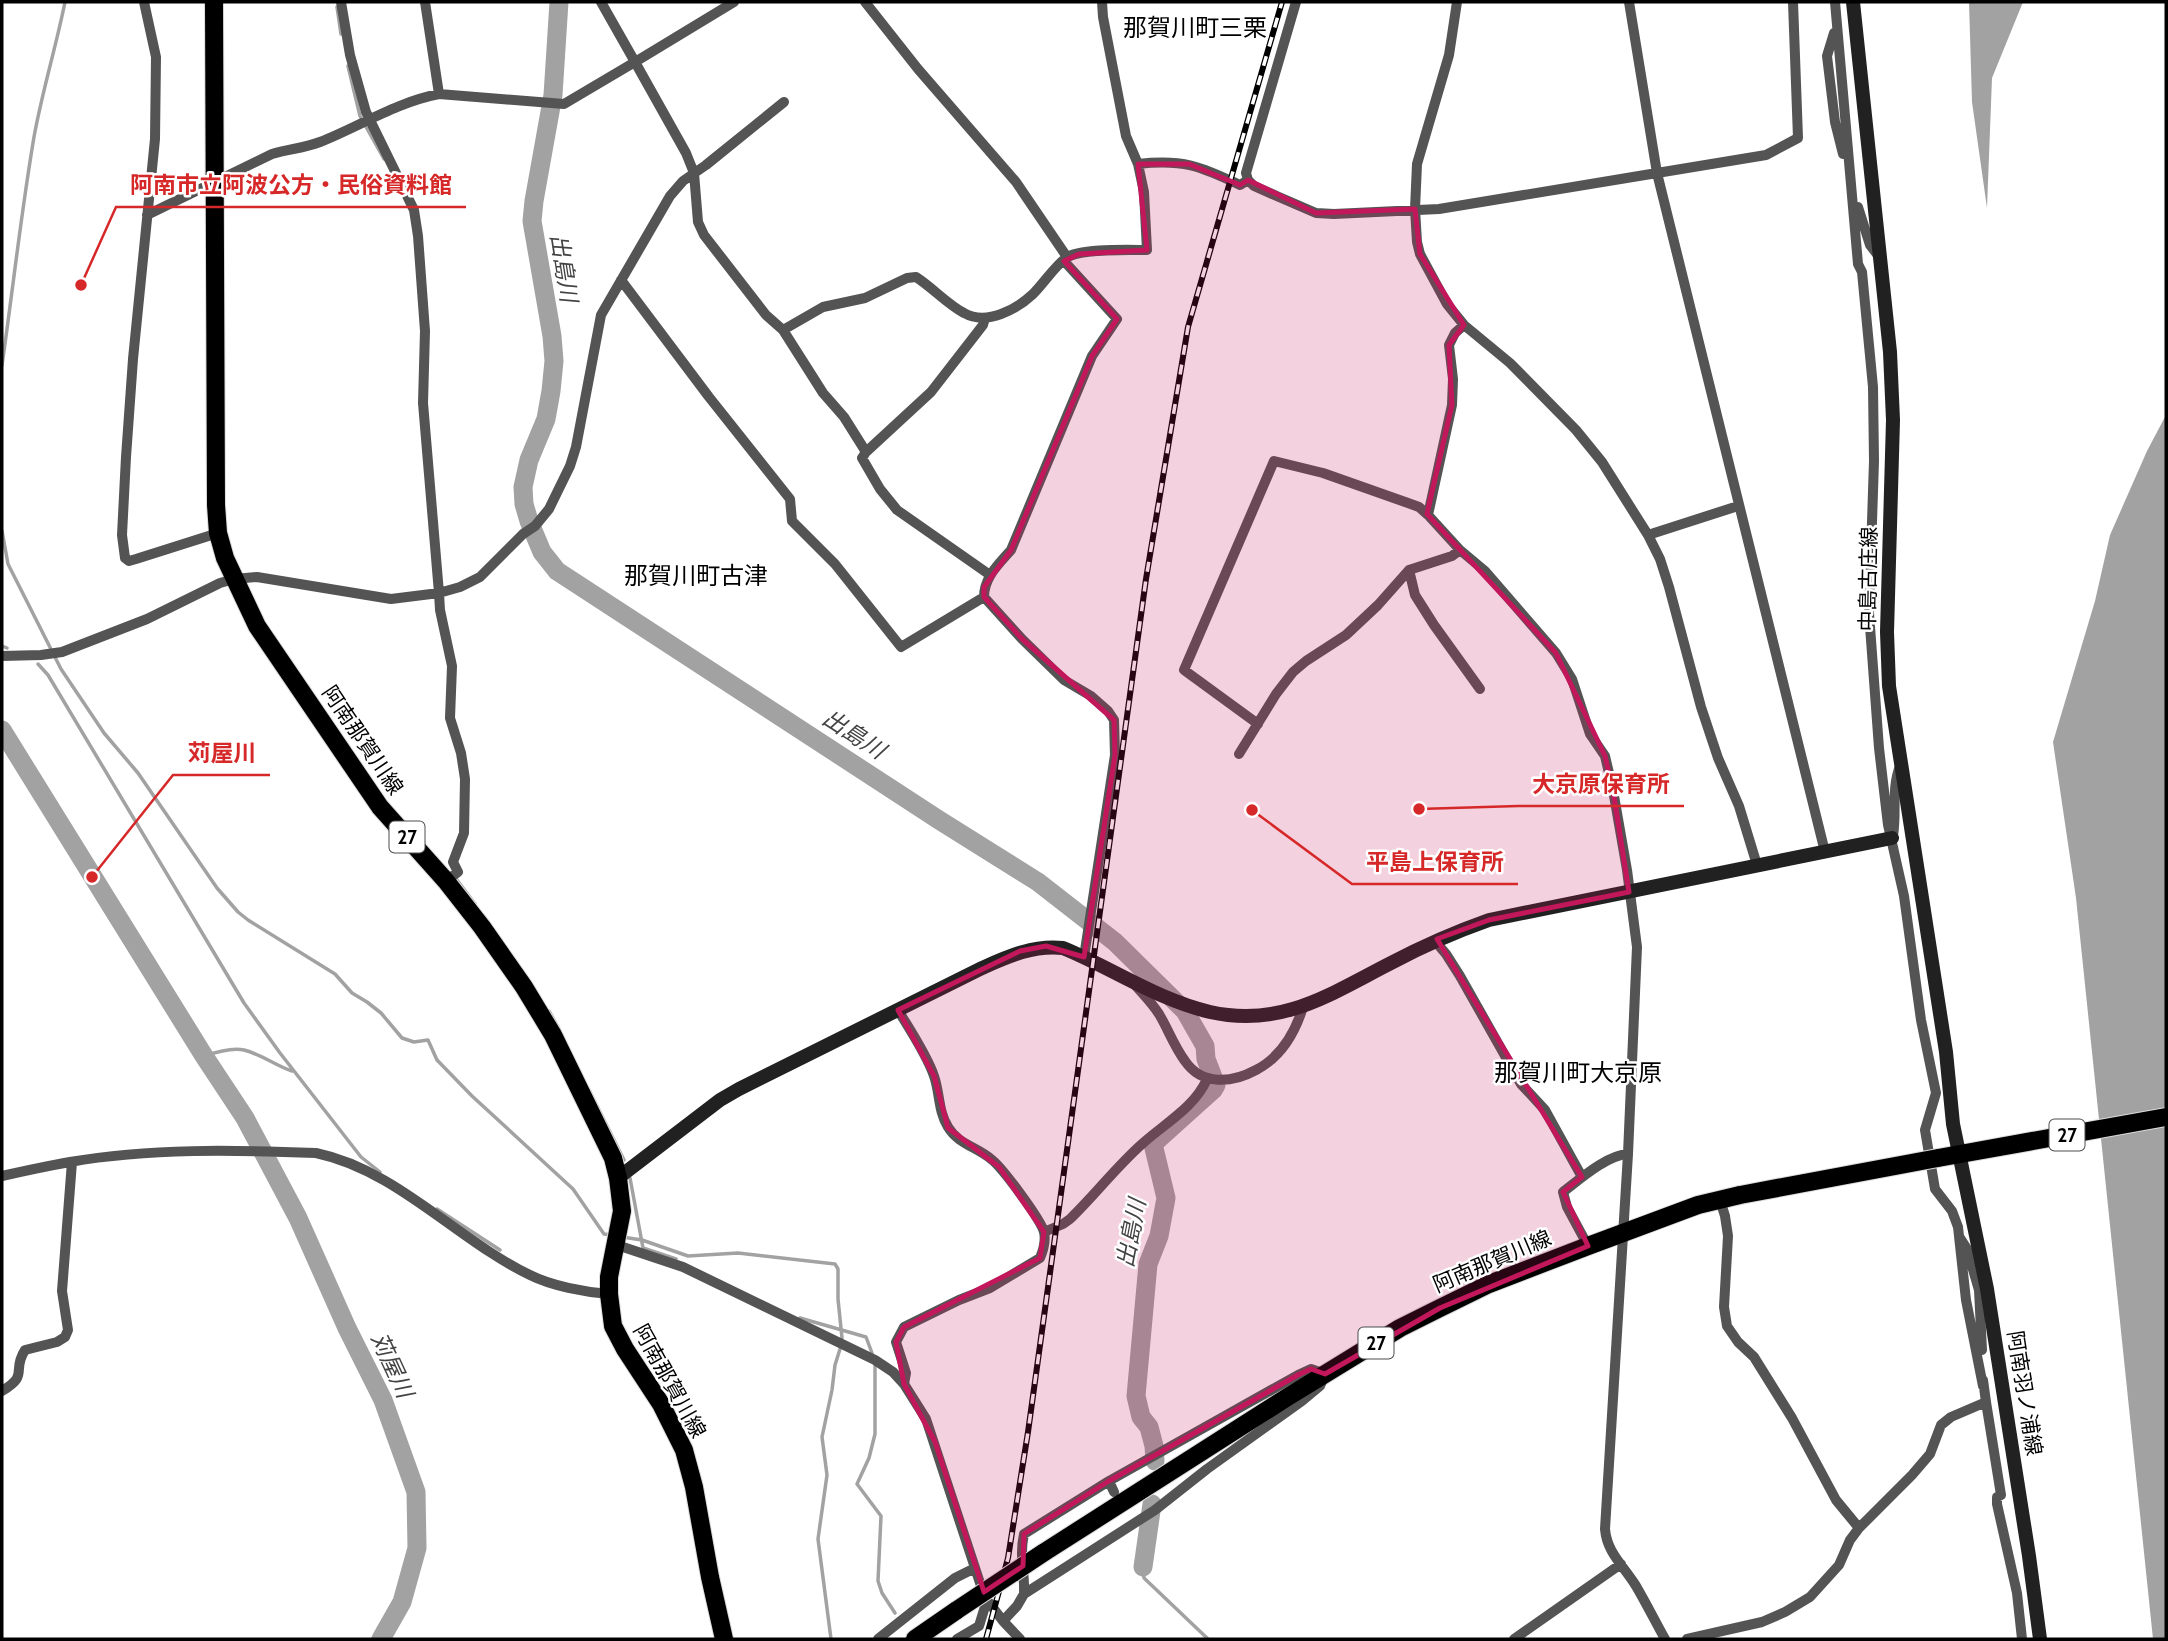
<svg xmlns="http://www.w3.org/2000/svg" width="2168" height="1641" viewBox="0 0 2168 1641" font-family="Cabin,'Noto Sans JP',sans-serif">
<rect width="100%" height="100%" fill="#fff"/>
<path fill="#a2a2a2" d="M1969 2H2023L1992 78 1987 208 1972 102Z
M2166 415V1639H2153L2076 898 2053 742 2095 601 2110 535 2147 451Z"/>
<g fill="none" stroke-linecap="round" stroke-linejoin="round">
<path stroke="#a2a2a2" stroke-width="3.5" d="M337 7 341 34
M348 66 360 116 384 159
M2 365C13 289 21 213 34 137 42 92 56 47 65 2
M2 531 8 564 61 669 104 733 138 773 217 888 238 912 248 920 335 974 352 993 367 1002 381 1013 402 1038 414 1042 428 1040 437 1060 472 1096 573 1189 604 1234 611 1235
M2 646 7 648
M38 664 48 675 244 1003 280 1053 361 1157 380 1172
M454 876 475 904
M549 1011 559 1029
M204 1056C216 1052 232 1047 244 1050 261 1054 276 1066 292 1071
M589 1090 624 1160
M630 1178 643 1248 676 1259
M437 1209 500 1250
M622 1237 642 1240 688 1256 738 1253 835 1264 838 1269V1299L842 1338
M800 1318 866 1337 872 1353
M875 1366V1434L869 1458 857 1484 881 1516 878 1581 882 1593 895 1613
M1143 1567 1144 1578 1208 1639
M831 1639 818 1539 827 1475 822 1437 832 1390 835 1365 840 1349"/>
<path stroke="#a2a2a2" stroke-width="19" d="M559 2 553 95 534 201 532 221 552 336 554 361 551 391 546 419 529 460 523 487 524 504 529 521 542 552 557 571 939 820 1038 882 1115 942 1185 1011 1205 1046 1206 1059 1216 1085 1213 1090 1153 1144 1166 1198 1159 1236 1148 1264 1136 1396 1141 1417 1149 1427 1154 1446 1155 1461
M2 730 204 1056 245 1118 298 1218 347 1328 383 1400 416 1492 417 1548 402 1602 381 1639
M1143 1567 1152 1504"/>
<g stroke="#dbdbdb" stroke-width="20">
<path id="primary" d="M214 2 216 505 218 533 225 558 257 626 380 807 446 881 482 927 524 987 553 1035 613 1158 618 1178 622 1211 609 1277V1294L613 1326 625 1349 661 1404 684 1450 694 1487 710 1577 724 1639
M1938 1158 2166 1117
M1043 1553 1286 1398 1400 1328 1440 1308 1489 1284 1588 1246 1698 1205 1740 1195
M915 1639 957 1610"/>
</g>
<path stroke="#545454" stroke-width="10" d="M144 2 156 57 155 139 133 359 126 457 122 535 125 558 129 561 136 559 218 533
M341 2 350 55 366 112 414 210 418 236 425 331 423 403 439 593 440 610 452 666 450 718 461 753 465 779 464 833 453 862 458 872 446 881
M425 2 439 94
M734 2 635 62 686 153 694 173 698 222 704 235 766 315 783 330 823 393 844 417 866 452
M865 2 918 69 1016 182 1067 257
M1102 2 1103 17 1126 136 1138 164C1183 159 1200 166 1240 185L1248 180
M1296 2 1246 173 1248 180 1254 186 1279 197 1316 213 1334 214 1439 209 1657 173 1629 2
M1457 2 1449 55 1417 164 1415 209 1417 242 1420 254 1447 304 1464 325 1510 363 1576 430 1602 462 1648 535 1660 559 1669 587 1701 707 1718 758 1739 806 1757 865
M1793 2 1798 138 1766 155 1657 173 1825 852
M1835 2 1858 264 1862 272 1873 387 1874 461 1869 613 1879 748 1888 825 1904 896 1921 1020 1936 1093 1925 1130 1935 1189 1952 1211 1958 1227 1966 1300 1983 1386
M1834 33 1827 56 1835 122 1843 154
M1858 207 1870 245 1880 258
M147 215 272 154C288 149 305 148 320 142 360 126 397 102 439 94L564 104 635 62 601 2
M1064 261 1117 319 1092 356 1011 550C999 564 984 577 984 597L1022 639 1064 680 1091 696 1108 711 1114 720 1115 755 1084 957
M621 280 709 397 790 499 792 521 835 564 901 647 984 597
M985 318 983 325 931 392 866 452 862 458 880 489 897 510 990 575
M783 330 823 307 865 298 907 278 916 277C933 288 947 304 964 313 987 326 1017 309 1033 294 1044 283 1054 267 1066 258 1080 248 1129 250 1147 250L1144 192 1138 164
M1428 515 1452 405 1453 379 1449 345 1455 333 1464 325
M1648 535 1738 506
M1409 570 1415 595 1434 625 1480 689
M2 656 41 655 62 652 147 619 220 583 234 579 257 577 391 599 439 593 460 587 480 577 523 534 535 526 549 509 570 466 576 447 601 315 670 196 683 181 706 165 784 102
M1258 724 1184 670 1274 461 1323 473 1408 503 1419 507 1428 515 1460 550 1485 571 1556 653 1572 679 1590 734 1605 756 1613 790 1627 870 1637 947 1628 1154 1605 1529C1607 1553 1623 1565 1636 1586 1646 1603 1655 1621 1665 1639
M1239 754 1276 694 1293 672 1306 661 1346 635 1378 605 1409 570 1452 556 1460 550
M1893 836C1897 812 1891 789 1900 766
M1435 941 1446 954 1460 976 1521 1084 1545 1110 1582 1177
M1135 985C1143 994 1152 1003 1159 1014 1168 1029 1174 1046 1185 1061 1202 1086 1232 1083 1256 1070 1281 1057 1295 1033 1303 1007
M898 1010C910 1030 927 1055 934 1076 940 1093 938 1111 948 1127 958 1144 977 1147 991 1159 1002 1167 1041 1220 1044 1232 1046 1241 1043 1251 1040 1258L990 1288 959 1300 904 1327 896 1342 906 1373 904 1384
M2 1176C24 1171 47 1166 70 1162 150 1148 235 1150 316 1153 397 1170 457 1240 530 1275 552 1286 584 1292 609 1294
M1720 1200 1725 1216 1728 1236 1724 1307 1727 1326 1738 1342 1754 1357 1792 1418 1836 1500 1859 1528
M1044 1232 1063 1224 1070 1219C1095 1195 1116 1167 1142 1144 1164 1124 1195 1107 1207 1079
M1960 1238 1967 1249 1979 1290 1984 1289
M617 1245 683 1267 875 1360 893 1372 904 1384 926 1419 980 1583 987 1600 1003 1621
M1588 1246 1567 1207 1563 1192C1580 1179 1607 1155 1628 1154
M1979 1290 1982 1350
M2 1391C30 1374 11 1372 25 1350L57 1342 65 1337 68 1330 62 1291 72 1162
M1986 1402 2001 1495 1997 1497V1504L2017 1593 2022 1639
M1024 1594C1025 1571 1019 1557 1024 1534L1109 1481 1114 1492
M878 1639 955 1578 975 1568
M957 1639 979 1626 987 1600
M1020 1639 1003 1621 1017 1606 1024 1594 1155 1510 1207 1469 1302 1401 1320 1386 1325 1374 1311 1369 1298 1375 1109 1481
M1514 1639 1621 1564
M1687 1639 1762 1622 1785 1612 1810 1597 1839 1565 1850 1540 1859 1528 1912 1475 1930 1454 1941 1425 1951 1417 1986 1402 1983 1380"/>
<path stroke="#212121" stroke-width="14" d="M1853 2 1890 352 1893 420 1887 632 1889 686 1946 1052 1953 1124 1987 1289 2029 1556 2040 1639
M618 1178 720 1100 739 1089 982 968C1009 956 1033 945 1063 948 1112 968 1158 1000 1210 1012 1282 1028 1330 994 1391 963 1423 946 1455 932 1489 920L1892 838"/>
<use href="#primary" stroke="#000" stroke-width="18"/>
<g stroke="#000" stroke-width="6">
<path id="rail" d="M986 1639 1008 1558 1028 1432 1146 579 1188 327 1282 2"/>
</g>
<use href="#rail" stroke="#fff" stroke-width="3.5" stroke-dasharray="10" stroke-linecap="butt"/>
<g stroke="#dbdbdb" stroke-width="20" stroke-linecap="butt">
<path id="primary-bridge" d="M1740 1195 1938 1158
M957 1610 1043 1553"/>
</g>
<use href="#primary-bridge" stroke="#000" stroke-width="18"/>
</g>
<path fill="#c2185b" fill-opacity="0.2" stroke="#c2185b" stroke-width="5" stroke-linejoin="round" d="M1138 164H1189L1240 185 1248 180 1316 213 1415 209 1420 254 1464 325 1449 345 1452 405 1427 514 1556 653 1605 756 1613 790 1629 892 1489 920 1437 939 1582 1177 1563 1192 1588 1246 1440 1308 1325 1374 1311 1369 1298 1375 1109 1481 1024 1534 1023 1566 984 1592 935 1442 904 1384 896 1342 904 1327 1040 1258 1044 1232 999 1167 948 1128 934 1076 898 1010 1020 951 1046 946 1084 957 1115 755 1114 720 1022 639 984 597V587L1011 550 1092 356 1117 319 1064 261 1079 254 1147 250Z"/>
<g text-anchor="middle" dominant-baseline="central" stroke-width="5" stroke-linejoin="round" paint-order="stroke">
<g fill="#fff" stroke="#4c4c4c" stroke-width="2">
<rect x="389.5" y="821.5" width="35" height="31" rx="5"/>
<rect x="2049.5" y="1119.5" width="35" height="31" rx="5"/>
<rect x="1358.5" y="1327.5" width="35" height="31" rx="5"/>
</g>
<g font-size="19" font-weight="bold" fill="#000">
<text x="407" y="837">27</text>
<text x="2067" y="1135">27</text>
<text x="1376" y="1343">27</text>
</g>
<g font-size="21" fill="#000" stroke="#fff">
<text transform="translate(1868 579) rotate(-89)">中島古庄線</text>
<text transform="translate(363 740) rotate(56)">阿南那賀川線</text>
<text transform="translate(1492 1261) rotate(-23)">阿南那賀川線</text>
<text transform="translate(670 1381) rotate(61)">阿南那賀川線</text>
<text transform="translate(2025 1393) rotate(81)">阿南羽ノ浦線</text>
</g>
<g font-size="23" font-style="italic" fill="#434343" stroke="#fff">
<text transform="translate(564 268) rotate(81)">出島川</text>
<text transform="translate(854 734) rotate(33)">出島川</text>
<text transform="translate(1131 1233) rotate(-79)">出島川</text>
<text transform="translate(392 1365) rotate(65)">苅屋川</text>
</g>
<g font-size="24" fill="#000" stroke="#fff">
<text x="1195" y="27">那賀川町三栗</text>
<text x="696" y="575">那賀川町古津</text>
<text x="1578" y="1072">那賀川町大京原</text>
</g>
</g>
<path fill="none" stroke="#d62828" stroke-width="2.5" d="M81 285L116 207H466M92 877L173 775H270M1419 809L1518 806H1684M1252 810L1352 884H1518"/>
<g fill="#d62828" stroke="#fff" stroke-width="2.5">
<circle cx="81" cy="285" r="7"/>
<circle cx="92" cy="877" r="7"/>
<circle cx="1419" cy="809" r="7"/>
<circle cx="1252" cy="810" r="7"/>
</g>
<g font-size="23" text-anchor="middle" font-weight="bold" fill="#d62828" stroke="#fff" stroke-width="5" stroke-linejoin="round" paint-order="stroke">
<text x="291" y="193">阿南市立阿波公方・民俗資料館</text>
<text x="222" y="761">苅屋川</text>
<text x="1601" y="792">大京原保育所</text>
<text x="1435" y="870">平島上保育所</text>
</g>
<rect width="2168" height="1641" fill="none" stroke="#000000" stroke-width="7"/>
</svg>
